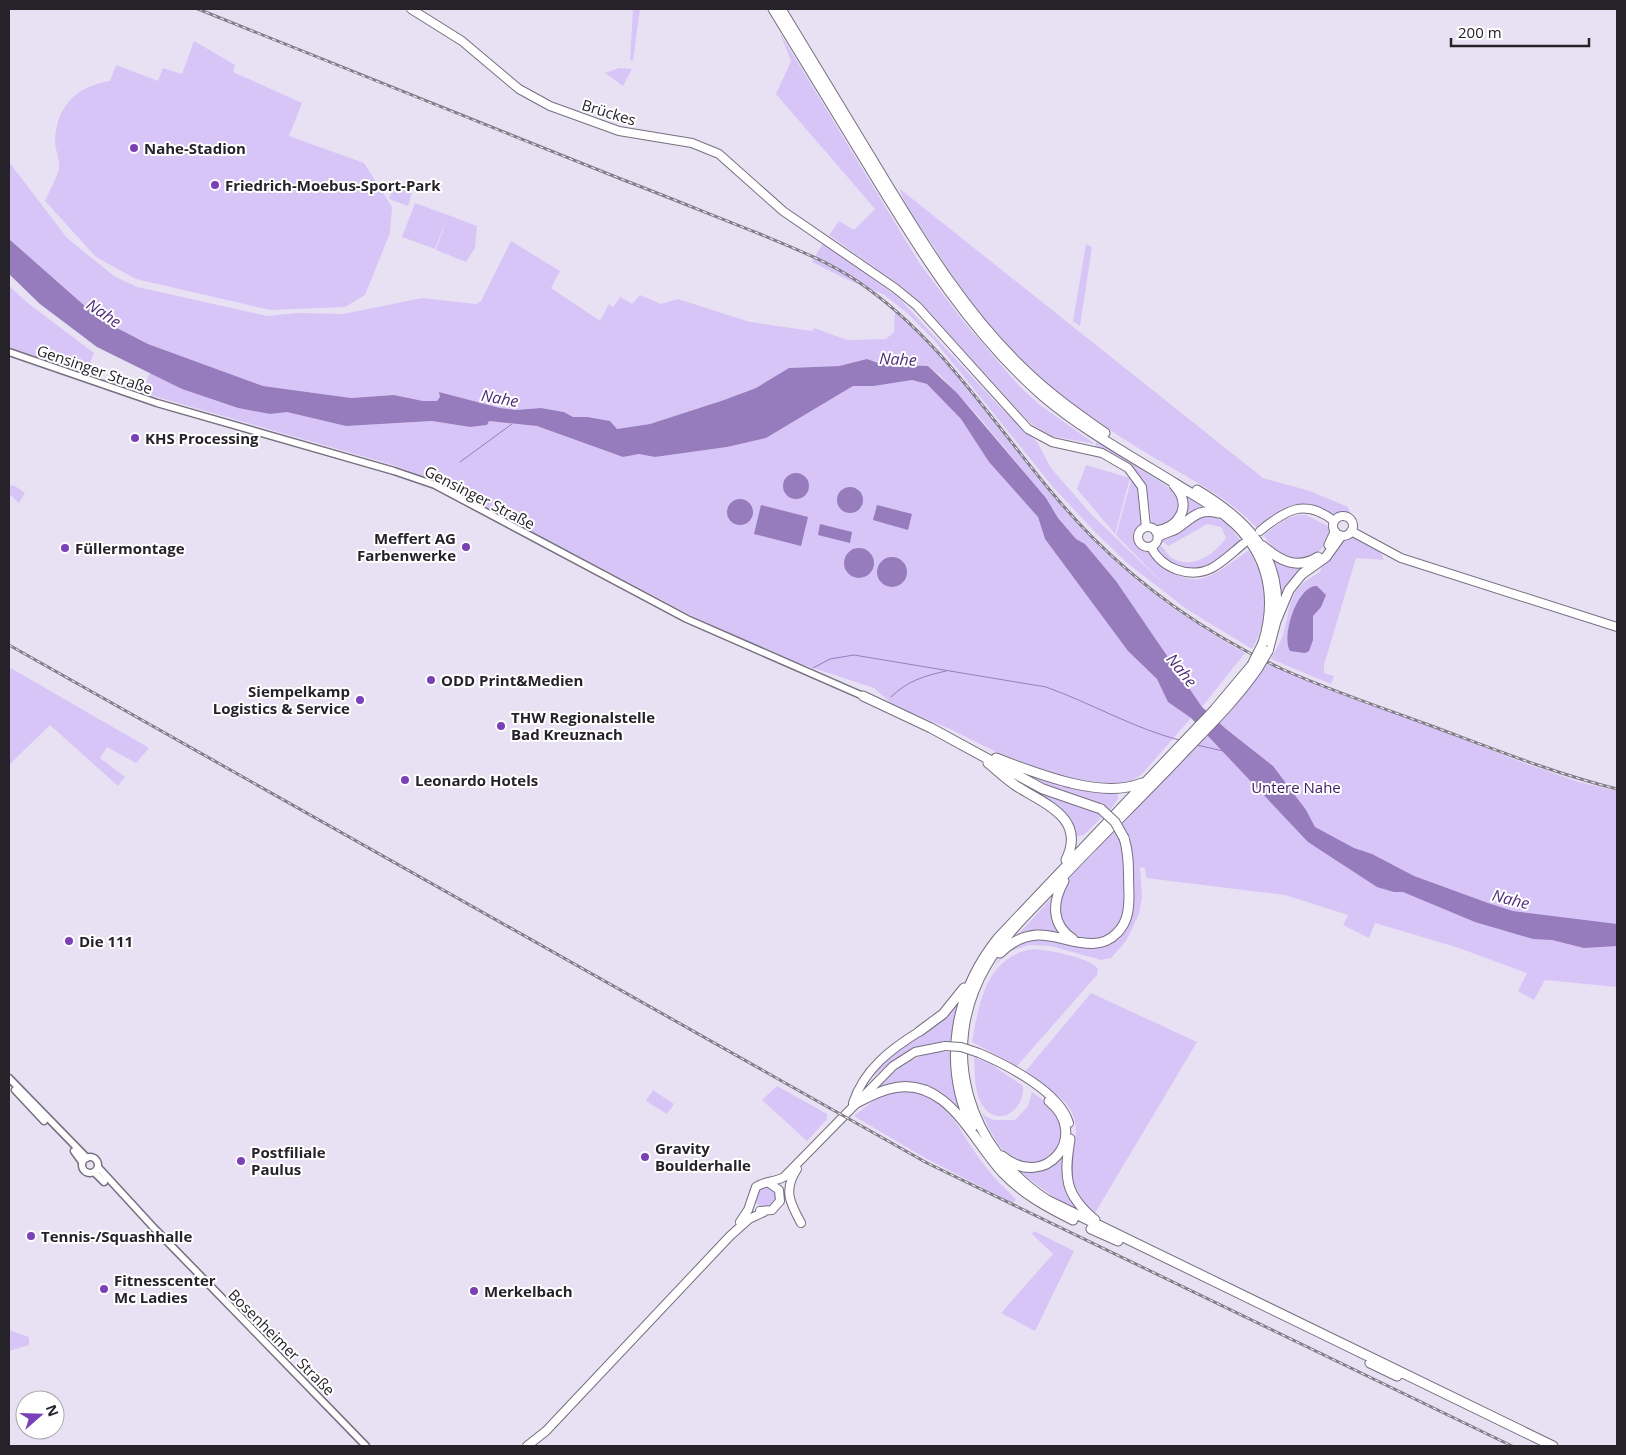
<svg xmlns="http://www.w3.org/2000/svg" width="1626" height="1455" viewBox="0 0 1626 1455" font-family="'Open Sans',sans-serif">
<rect width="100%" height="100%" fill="#e8e1f3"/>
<path fill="#d8c5f7" d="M633 9H640L633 61 630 60Z
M780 33 920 264 964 322 1020 387 1040 405 1095 444 1051 436 1030 423 925 308 902 287 829 235 839 221 854 230 875 209 776 94 791 61Z
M194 41 235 65 233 72 302 103 289 136 364 163 392 207 390 233 365 295 345 307 270 310 136 279 96 257 45 201C49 191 57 179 59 168 60 159 55 150 55 141 56 106 77 86 110 81L116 65 158 81 163 68 182 74Z
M619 68 632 69 623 86 605 73Z
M9 162 67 238 114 276 137 287 267 316 297 313 343 314 422 298 476 304 481 301 511 241 560 271 551 288 600 321 609 304 613 307 620 297 632 304 640 295 661 304 678 299 750 322 812 331 814 328 847 340 886 339 894 332 895 311C951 355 1002 433 1047 489 1102 557 1169 611 1245 653L1202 707 1116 581 1085 544 1076 539 1058 518 1046 498 979 417 940 375 928 366 881 364 867 359 839 366 789 368 756 388 724 400 650 424 617 429 587 417H573L564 412 541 408 516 410 500 408 439 392 440 397 438 401H423L394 395 351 398 263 386 148 344 115 327 97 311 86 307 9 239Z
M394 186 412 193 408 206 389 199Z
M900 189 1263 478 1310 491 1348 507 1350 512C1331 522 1313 502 1293 505 1279 508 1267 519 1257 528 1224 493 1178 473 1138 448 1047 392 990 338 934 247 927 236 900 199 900 189Z
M415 203 448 215 435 249 402 237Z
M448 215 477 226 475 248 466 262 436 250Z
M823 243 898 297 1000 407 1037 442 1051 468 1091 514 1166 586 1116 535 1132 477C1140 489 1145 510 1141 524 1139 532 1134 533 1136 543 1140 547 1145 549 1149 552 1193 594 1203 583 1249 550 1268 584 1272 613 1252 649L1188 610 1127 563 1096 533 1053 487 935 341 906 312 883 294 846 279 812 262Z
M1086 244 1092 247 1080 326 1073 321Z
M9 286 29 304 94 353 86 373 9 349Z
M150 372 182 389 238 408 270 414 287 411 346 426 432 421 470 427 487 425 489 421 537 426 623 457 639 454 655 457 727 447 766 438 853 386H874L912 380 927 384 961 419 989 462 1038 517 1045 539 1128 651 1157 679 1169 702 1191 718 1142 774 1128 783 1119 785 1068 778 1043 770 994 751 948 728 894 706 874 688 795 662 696 618 438 482 393 465 143 393Z
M1097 441 1177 493 1181 505 1174 520 1157 527 1151 522C1147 477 1139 463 1095 447Z
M1086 465 1130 478 1115 534 1077 489Z
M9 485 15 486 25 493 19 503 9 494Z
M1183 493 1208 508 1183 520Z
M1209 514 1226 523 1242 542C1215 562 1188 584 1159 552L1158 545C1166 547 1165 553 1172 558 1192 570 1214 555 1226 538L1221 527 1207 524 1169 546 1161 541 1192 518Z
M1299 515H1306L1328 526 1331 532C1320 568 1280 567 1264 535L1285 519Z
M1355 537 1381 553 1384 560 1356 558 1324 665V673L1334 676 1331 684 1271 659C1275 650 1281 642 1283 634 1293 601 1286 591 1320 572 1325 556 1338 539 1355 537Z
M1270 556 1309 564 1281 600 1279 582Z
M1264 663 1524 763 1579 782 1617 791V987L1545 980 1534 1000 1518 991 1527 973 1456 947 1375 923 1369 938 1343 925 1348 915 1285 895 1146 878 1145 868 1140 867 1142 898 1139 914 1126 941 1111 958 1101 960 1051 946 1029 945 1010 951 994 966C1034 906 1079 973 1123 932L1132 863 1123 861C1124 880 1127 902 1120 921 1106 957 1048 934 1060 894 1065 878 1085 863 1096 851L1094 849Z
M9 667 149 748 136 763 107 747 100 758 125 777 118 786 50 725 10 764Z
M1002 762 1118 792V799L1110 810 1097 803 1044 785Z
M993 764 1088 808 1102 817 1084 835 1075 837 1074 831 1029 791Z
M1055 894 1063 934 1013 940Z
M1034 949C1048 950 1092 958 1098 969L1097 975 1017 1066 972 1042C979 1002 987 955 1034 949Z
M1091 993 1197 1042 1095 1213C1048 1170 1090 1144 1070 1109 1060 1093 1039 1083 1024 1073Z
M960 998 952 1041C915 1042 892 1060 866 1083L891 1053Z
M935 1052H950L955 1093 964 1117C938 1086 917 1075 878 1088 897 1068 908 1059 935 1052Z
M974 1057 989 1063 1023 1086C1025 1109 999 1129 983 1106 974 1094 975 1072 974 1057Z
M777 1086 827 1114V1119L807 1141 762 1100Z
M653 1090 674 1104 667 1114 646 1101Z
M912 1090C953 1103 958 1131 982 1162 992 1176 1004 1188 1016 1199L1013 1203 925 1158 854 1116C874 1100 885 1091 912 1090Z
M1032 1092C1042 1099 1051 1106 1057 1116 1072 1144 1040 1179 1012 1159 998 1148 989 1129 982 1114L993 1120H1015L1028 1106Z
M1063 1156C1061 1177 1065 1194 1078 1211L1051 1195 1018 1171C1037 1174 1050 1169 1063 1156Z
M755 1197a11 11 0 1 1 22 0a11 11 0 1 1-22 0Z
M1034 1231 1074 1251 1035 1331 1001 1313 1053 1254 1032 1234Z
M9 1330 29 1337V1345L9 1351Z"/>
<path fill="#967bbd" d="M9 239 86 307 96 311 115 327 148 344 263 386 351 398 394 395 423 401H437L440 397 439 392 500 408 516 410 541 408 564 412 573 417H587L610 421 617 429 650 424 724 400 756 388 789 368 839 366 867 359 881 364 928 366 957 393 1046 498 1058 518 1076 539 1085 544 1116 581 1202 707 1226 729 1273 766 1306 810 1315 827 1354 848 1372 854 1414 876 1488 903 1513 911 1617 924V946L1584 948 1552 940 1533 939 1475 922 1403 892H1394L1377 887 1308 842 1191 718 1168 702 1157 679 1128 651 1045 539 1038 517 989 462 961 419 927 384 912 380 874 386H853L766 438 727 447 655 457 639 454 623 457 537 426 489 421 487 425 470 427 432 421 346 426 287 412 270 414 238 408 182 389 97 347 40 304 9 274Z
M783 486a13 13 0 1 1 26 0a13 13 0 1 1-26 0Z
M837 500a13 13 0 1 1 26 0a13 13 0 1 1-26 0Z
M727 512a13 13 0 1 1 26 0a13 13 0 1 1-26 0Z
M761 505 808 517 801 546 754 534Z
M877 505 912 514 908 530 873 520Z
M820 524 852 532 850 543 818 535Z
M844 563a15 15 0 1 1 30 0a15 15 0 1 1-30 0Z
M877 572a15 15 0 1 1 30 0a15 15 0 1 1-30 0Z
M1317 586 1326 595 1321 607 1313 616V640L1309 651 1305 653 1290 651C1281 637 1297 585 1317 586Z"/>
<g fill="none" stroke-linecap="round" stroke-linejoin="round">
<path stroke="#967bbd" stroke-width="1" d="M460 462 512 424
M813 668 830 659 854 655 1046 687C1091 703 1133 728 1179 740
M891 697C907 681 924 676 946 671
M1197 745 1223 751"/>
<g stroke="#756f7f" stroke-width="9">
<path id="tertiary" d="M9 352 157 403 394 471 435 485 687 619 863 696
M9 1078 87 1158
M15 1090 44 1121
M74 1151 82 1162
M82 1165a8 8 0 1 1 16 0a8 8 0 1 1-16 0Z
M98 1167 154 1228 366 1446
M94 1172 104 1182"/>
</g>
<g stroke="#756f7f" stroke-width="10">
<path id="primary" d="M411 9 462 41 519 89 550 106 619 131 692 143 719 154 783 211 895 288 917 306 1028 429 1052 442 1102 453 1128 468 1142 487 1146 527
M1333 526a10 10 0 1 1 20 0a10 10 0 1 1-20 0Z
M1138 537a10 10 0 1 1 20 0a10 10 0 1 1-20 0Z
M1260 531C1285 510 1305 498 1334 521
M1351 531 1401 558 1617 627
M1151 547C1162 569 1190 579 1212 568 1223 562 1233 552 1243 544
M979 1053C1007 1065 1060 1092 1069 1123
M853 1103C864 1069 891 1049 920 1031
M797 1169C783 1190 790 1203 801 1223
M760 1211 772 1210 780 1201 779 1190 769 1183
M740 1222 748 1210 756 1187C764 1181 775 1182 784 1177L893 1066 915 1052 945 1046
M527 1446 546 1431 730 1236 749 1219 764 1212"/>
</g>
<g stroke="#756f7f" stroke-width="11">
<path id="trunk" d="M773 9C806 63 838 116 871 170 920 251 971 333 1043 396 1083 430 1131 456 1176 484 1200 499 1228 513 1246 536 1271 567 1275 605 1263 643
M781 9C814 64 848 119 881 174 924 245 967 316 1027 372 1051 395 1078 414 1105 433
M1197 490C1249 521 1283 557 1276 621
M1156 531C1180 527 1193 505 1174 485
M1158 537C1163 533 1170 532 1176 529 1191 519 1199 507 1218 513
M1329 545 1335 532
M1263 546C1280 561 1297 570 1318 557
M1268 651 1276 621 1289 590 1302 574 1326 557 1341 536
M1258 668C1239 696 1215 720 1191 745 1146 793 1099 838 1054 886 1030 911 1003 936 986 966 937 1050 968 1149 1047 1200L1553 1446
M863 696 931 728 1043 789 1101 809
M996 758C1036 773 1101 800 1142 783
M988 763C998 771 1007 780 1018 787 1047 805 1086 819 1066 860
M1064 881C1052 902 1051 925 1073 939
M1000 953C1010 943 1023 936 1037 935 1064 934 1095 956 1117 933 1128 922 1129 909 1129 894 1128 875 1130 856 1124 838
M920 1031 943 1014 964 988
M854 1104C865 1099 877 1092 889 1089 946 1073 972 1140 1003 1173 1023 1194 1047 1207 1073 1220
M972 1128C942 1064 954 993 998 938L1215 709 1252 665
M1070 1139C1064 1177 1064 1194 1095 1220
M1002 1156C1046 1192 1091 1135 1049 1101
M1091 1229 1118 1241
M1370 1363 1397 1376"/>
</g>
<use href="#tertiary" stroke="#fff" stroke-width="6"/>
<use href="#primary" stroke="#fff" stroke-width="8"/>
<use href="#trunk" stroke="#fff" stroke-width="9"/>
<g stroke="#827d8a" stroke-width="3">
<path id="rail" d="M198 9C339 66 480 123 621 179 668 197 714 216 760 234 793 248 827 261 857 281 955 347 1010 454 1092 537 1147 592 1211 636 1282 669 1329 690 1380 707 1429 725 1491 748 1553 773 1617 789
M9 645 927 1163 1512 1446"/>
</g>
<use href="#rail" stroke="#fff" stroke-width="1" stroke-dasharray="4" stroke-linecap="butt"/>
<g stroke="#756f7f" stroke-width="10" stroke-linecap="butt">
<path id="primary-bridge" d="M945 1046 961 1047 979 1053"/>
</g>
<g stroke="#756f7f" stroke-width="11" stroke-linecap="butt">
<path id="trunk-bridge" d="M1252 665 1263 643
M1258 668 1268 651
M1101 809 1115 822 1124 838"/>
</g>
<use href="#primary-bridge" stroke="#fff" stroke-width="8"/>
<use href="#trunk-bridge" stroke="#fff" stroke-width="9"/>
</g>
<g fill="#7a41b7" stroke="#fff" stroke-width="2">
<circle cx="134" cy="148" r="5"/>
<circle cx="215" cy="185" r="5"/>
<circle cx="135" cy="438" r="5"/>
<circle cx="466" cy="547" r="5"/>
<circle cx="65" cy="548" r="5"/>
<circle cx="431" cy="680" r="5"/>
<circle cx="360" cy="700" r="5"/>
<circle cx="501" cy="726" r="5"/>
<circle cx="405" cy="780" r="5"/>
<circle cx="69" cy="941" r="5"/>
<circle cx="645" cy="1157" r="5"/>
<circle cx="241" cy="1161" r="5"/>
<circle cx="31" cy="1236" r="5"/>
<circle cx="104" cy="1289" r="5"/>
<circle cx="474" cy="1291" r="5"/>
</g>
<g text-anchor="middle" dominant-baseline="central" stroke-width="4" stroke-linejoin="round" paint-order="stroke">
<g font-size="15" fill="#252229" stroke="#fff">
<text transform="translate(609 112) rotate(17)">Brückes</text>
<text transform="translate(95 369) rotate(19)">Gensinger Straße</text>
<text transform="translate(480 497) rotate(27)">Gensinger Straße</text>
<text transform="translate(282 1342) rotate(45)">Bosenheimer Straße</text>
</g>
<g font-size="15" font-weight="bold" fill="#252229" stroke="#fff" text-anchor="start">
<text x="144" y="148">Nahe-Stadion</text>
<text x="225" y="185">Friedrich-Moebus-Sport-Park</text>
<text x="145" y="438">KHS Processing</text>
<text x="456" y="538" text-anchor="end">Meffert AG<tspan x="456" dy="17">Farbenwerke</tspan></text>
<text x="75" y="548">Füllermontage</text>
<text x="441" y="680">ODD Print&amp;Medien</text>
<text x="350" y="691" text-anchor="end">Siempelkamp<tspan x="350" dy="17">Logistics &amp; Service</tspan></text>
<text x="511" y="717">THW Regionalstelle<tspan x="511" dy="17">Bad Kreuznach</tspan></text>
<text x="415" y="780">Leonardo Hotels</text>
<text x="79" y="941">Die 111</text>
<text x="655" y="1148">Gravity<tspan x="655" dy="17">Boulderhalle</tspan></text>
<text x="251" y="1152">Postfiliale<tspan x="251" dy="17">Paulus</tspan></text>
<text x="41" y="1236">Tennis-/Squashhalle</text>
<text x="114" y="1280">Fitnesscenter<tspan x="114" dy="17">Mc Ladies</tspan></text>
<text x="484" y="1291">Merkelbach</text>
</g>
<g font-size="15" fill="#401967" stroke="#fff">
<text x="1296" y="787">Untere Nahe</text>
</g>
<g font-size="16" font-style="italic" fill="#502b7a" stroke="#fff">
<text transform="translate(104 313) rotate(34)">Nahe</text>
<text transform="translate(898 359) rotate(3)">Nahe</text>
<text transform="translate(500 398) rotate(10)">Nahe</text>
<text transform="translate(1182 670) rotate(51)">Nahe</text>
<text transform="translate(1511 899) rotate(14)">Nahe</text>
</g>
</g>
<rect width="1626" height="1455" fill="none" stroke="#252229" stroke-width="20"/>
<g transform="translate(40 1415) rotate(70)"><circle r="24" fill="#ffffff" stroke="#a8a7a9"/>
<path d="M0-4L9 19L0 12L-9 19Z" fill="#7a41b7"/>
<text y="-8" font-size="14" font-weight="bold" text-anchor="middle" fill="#252229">N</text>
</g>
<path d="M1451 38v8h138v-8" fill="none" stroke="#252229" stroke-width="2.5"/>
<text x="1458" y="38" font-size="15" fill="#252229" stroke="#ffffff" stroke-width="4" paint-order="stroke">200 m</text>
</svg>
